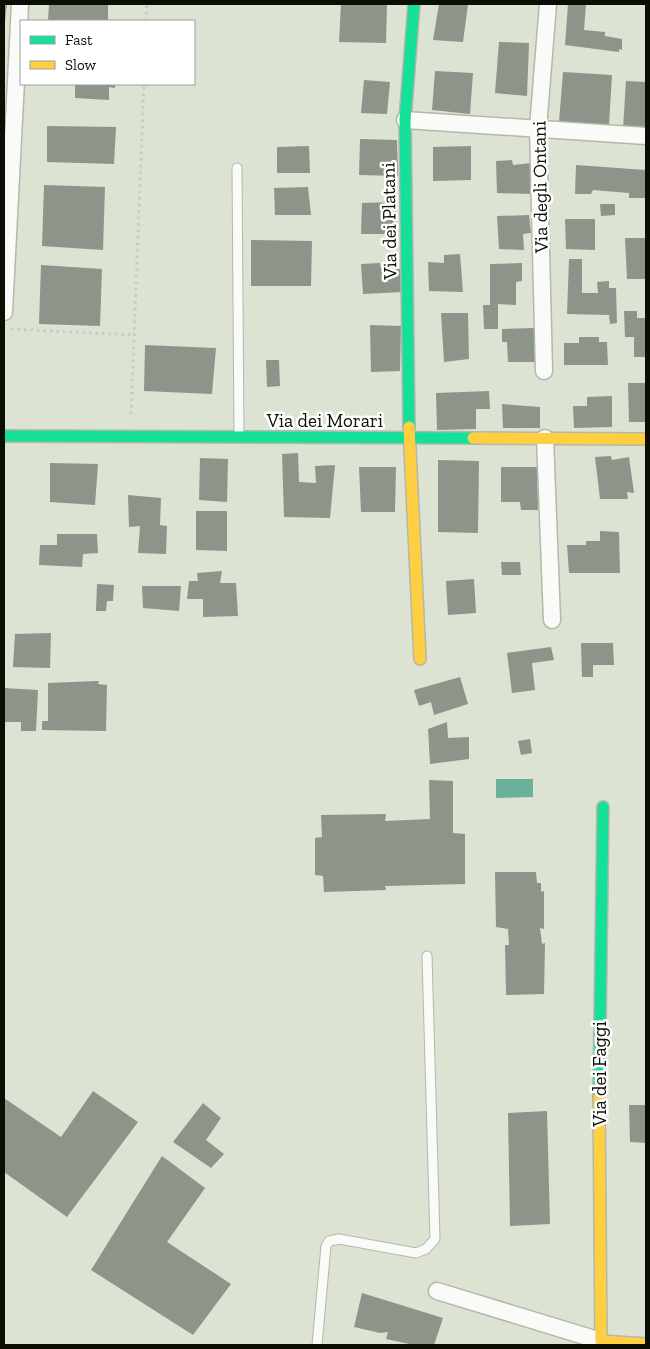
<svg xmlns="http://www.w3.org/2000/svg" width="650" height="1349" font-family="'Zilla Slab',serif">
<rect width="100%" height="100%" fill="#dde3d2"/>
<!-- water -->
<path fill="#6bb099" d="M496,779H533V797L496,798Z"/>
<!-- building -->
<path fill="#8d9489" d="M4,4H7L5,22H4Z
M49,4H108V21L48,20Z
M341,4H387L386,43L339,42Z
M439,4H468L463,42L433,40Z
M568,4H586L584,30L605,32V36L622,39V50L619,49V52L565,45Z
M499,42L529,43L527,96L495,93Z
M435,71L473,73L470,114L432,110Z
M563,72L612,75L609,125L559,122Z
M364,80L390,82L387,114L361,113Z
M626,81L646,82V131L623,129Z
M75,84H115V88L109,87V100L75,98Z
M47,126L116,127L114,164L47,162Z
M360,139L397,140L398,176L359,175Z
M309,146L310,173H277V147Z
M471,146V180L433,181V147Z
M512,160L513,165L531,163V194L497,193L496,161Z
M576,165L646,170V198H629V193L593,190L591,194H575Z
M44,185L105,187L103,250L42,246Z
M308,187L311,215H275L274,188Z
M396,202L398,234H361L362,203Z
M600,204H615V215L601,216Z
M529,215L531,233L523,234L524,250L499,249L497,216Z
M565,219H595V250L566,249Z
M625,238H646V279H627Z
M251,240L312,241L311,286H251Z
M460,254L463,292L429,291L428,262L444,263V255Z
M569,259H582V293H598L597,282L609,281V288H616L617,323L610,324L609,315L567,314Z
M380,263L381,268L401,269L403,292L363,294L361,264Z
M522,263V281L516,282V305L498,304V329H484L483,305H490V264Z
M41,265L102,269L100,326L39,324Z
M624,311H637V318H646V357H634V337H625Z
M441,313H468L469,359L444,362Z
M370,325L401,326L400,371L371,372Z
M534,328V346L539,345V362H508L507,342H502V329Z
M579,337H599V342H607L608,365H564V343H579Z
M145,345L216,348L212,394L144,391Z
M266,360H279L280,386L267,387Z
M628,383H646V422H629Z
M489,391L490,409H476V429L437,430L436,393Z
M612,396V427L574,428L573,406H587V397Z
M502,404L540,407V428H503Z
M298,453L299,482L316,483L315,466L335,465L330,518L284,517L282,454Z
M611,456L612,460L629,457L634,493L627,492L628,499H600L595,457Z
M200,458L228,459L227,502L199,500Z
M438,460L479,461L478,533L438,532Z
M50,463L98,464L95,505L50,502Z
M359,467H396L395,512H361Z
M501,467H537L538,510H521L520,502H501Z
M128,495L161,498L160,525L167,526L166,554L138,553L140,526L129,527Z
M196,511H227V551L196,550Z
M600,531L619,532L620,573H569L567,545H586V541H600Z
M57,534H97L98,553L83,554L82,567L39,565L40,545H57Z
M501,562H520L521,575H502Z
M222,571L220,583H236L238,616L203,617V599H187L189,581H198L197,573Z
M474,579L476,613L448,615L446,581Z
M97,584L114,585L113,601H107L106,611H96Z
M142,586H181L179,611L143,608Z
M51,633L50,668L13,667L15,634Z
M581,643H613L614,665H593V677H582Z
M551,647L554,660L532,663L535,690L512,693L507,653Z
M460,677L468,704L434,715L431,702L419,706L414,690Z
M96,681H99L98,684L107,685L106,731L42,730V721H48V683Z
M4,688L38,690L36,731H21V722H4Z
M447,722L448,738L469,737V759L430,764L428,729Z
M530,739L532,753L521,755L518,741Z
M429,780L453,781V833L465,834V884L385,886L386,890L324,892L323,876L315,875V838L322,837L321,815L386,814L385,821L430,819Z
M495,872H536L537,883H541V892L544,891V929L540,928L542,944L545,943L544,994L506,995L505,945H509L508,929L496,927Z
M93,1091L138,1122L67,1217L4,1172V1098L61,1137Z
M203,1103L221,1118L206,1140L224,1154L211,1168L173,1142Z
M629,1105H646V1143L630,1142Z
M547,1111L550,1224L510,1226L508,1113Z
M162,1156L205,1188L167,1242L231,1284L193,1335L91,1270Z
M362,1293L443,1318L434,1345H414L386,1339L388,1332L380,1333L354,1327Z"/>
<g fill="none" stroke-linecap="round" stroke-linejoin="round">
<defs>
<path id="lane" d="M237,168L239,436
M317,1345L326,1246L329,1241L339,1239L416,1253L426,1249L435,1239L427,956"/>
<path id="street" d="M405,120L646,136
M4,312L20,4
M544,371L538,128L548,4
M545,438L552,620
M437,1291L601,1341"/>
<path id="fast" d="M409,427L405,120L414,4
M4,436L473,438
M599,1097L603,807"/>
<path id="slow" d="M409,427L420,659
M473,438L646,439
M599,1097L601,1341L646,1344"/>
</defs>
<!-- lane casing -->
<use href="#lane" stroke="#b3b8aa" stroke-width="11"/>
<!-- street casing -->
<use href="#street" stroke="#b3b8aa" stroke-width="19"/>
<!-- fast casing -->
<use href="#fast" stroke="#b3b8aa" stroke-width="14"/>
<!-- slow casing -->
<use href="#slow" stroke="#b3b8aa" stroke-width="14"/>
<!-- path -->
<path stroke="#c8cac5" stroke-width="3" stroke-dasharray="2.5 4" stroke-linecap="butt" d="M146,21L147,4
M11,329L133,335
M131,414L144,84"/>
<!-- lane -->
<use href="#lane" stroke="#fafbf8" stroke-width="9"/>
<!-- street -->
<use href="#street" stroke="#fafbf8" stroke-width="16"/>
<!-- fast -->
<use href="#fast" stroke="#16e098" stroke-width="11"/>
<!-- slow -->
<use href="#slow" stroke="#ffcf43" stroke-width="11"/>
</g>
<g text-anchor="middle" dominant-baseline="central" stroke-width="5" stroke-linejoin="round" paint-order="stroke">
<!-- street labels -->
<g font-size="19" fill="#0b0e05" stroke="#fff">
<text transform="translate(540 187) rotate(-91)">Via degli Ontani</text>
<text transform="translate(389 221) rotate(-91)">Via dei Platani</text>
<text x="325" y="420">Via dei Morari</text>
<text transform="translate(599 1074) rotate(-90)">Via dei Faggi</text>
</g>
</g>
<!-- border -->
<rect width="650" height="1349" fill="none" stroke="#0b0e05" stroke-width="10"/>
<!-- legend -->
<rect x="20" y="20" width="175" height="65" fill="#ffffff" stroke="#9d9f9b"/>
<rect x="30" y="36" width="25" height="8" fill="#16e098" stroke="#9d9f9b"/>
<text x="65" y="45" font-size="15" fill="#0b0e05">Fast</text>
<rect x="30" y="61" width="25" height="8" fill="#ffcf43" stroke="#9d9f9b"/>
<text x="65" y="70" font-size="15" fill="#0b0e05">Slow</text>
</svg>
